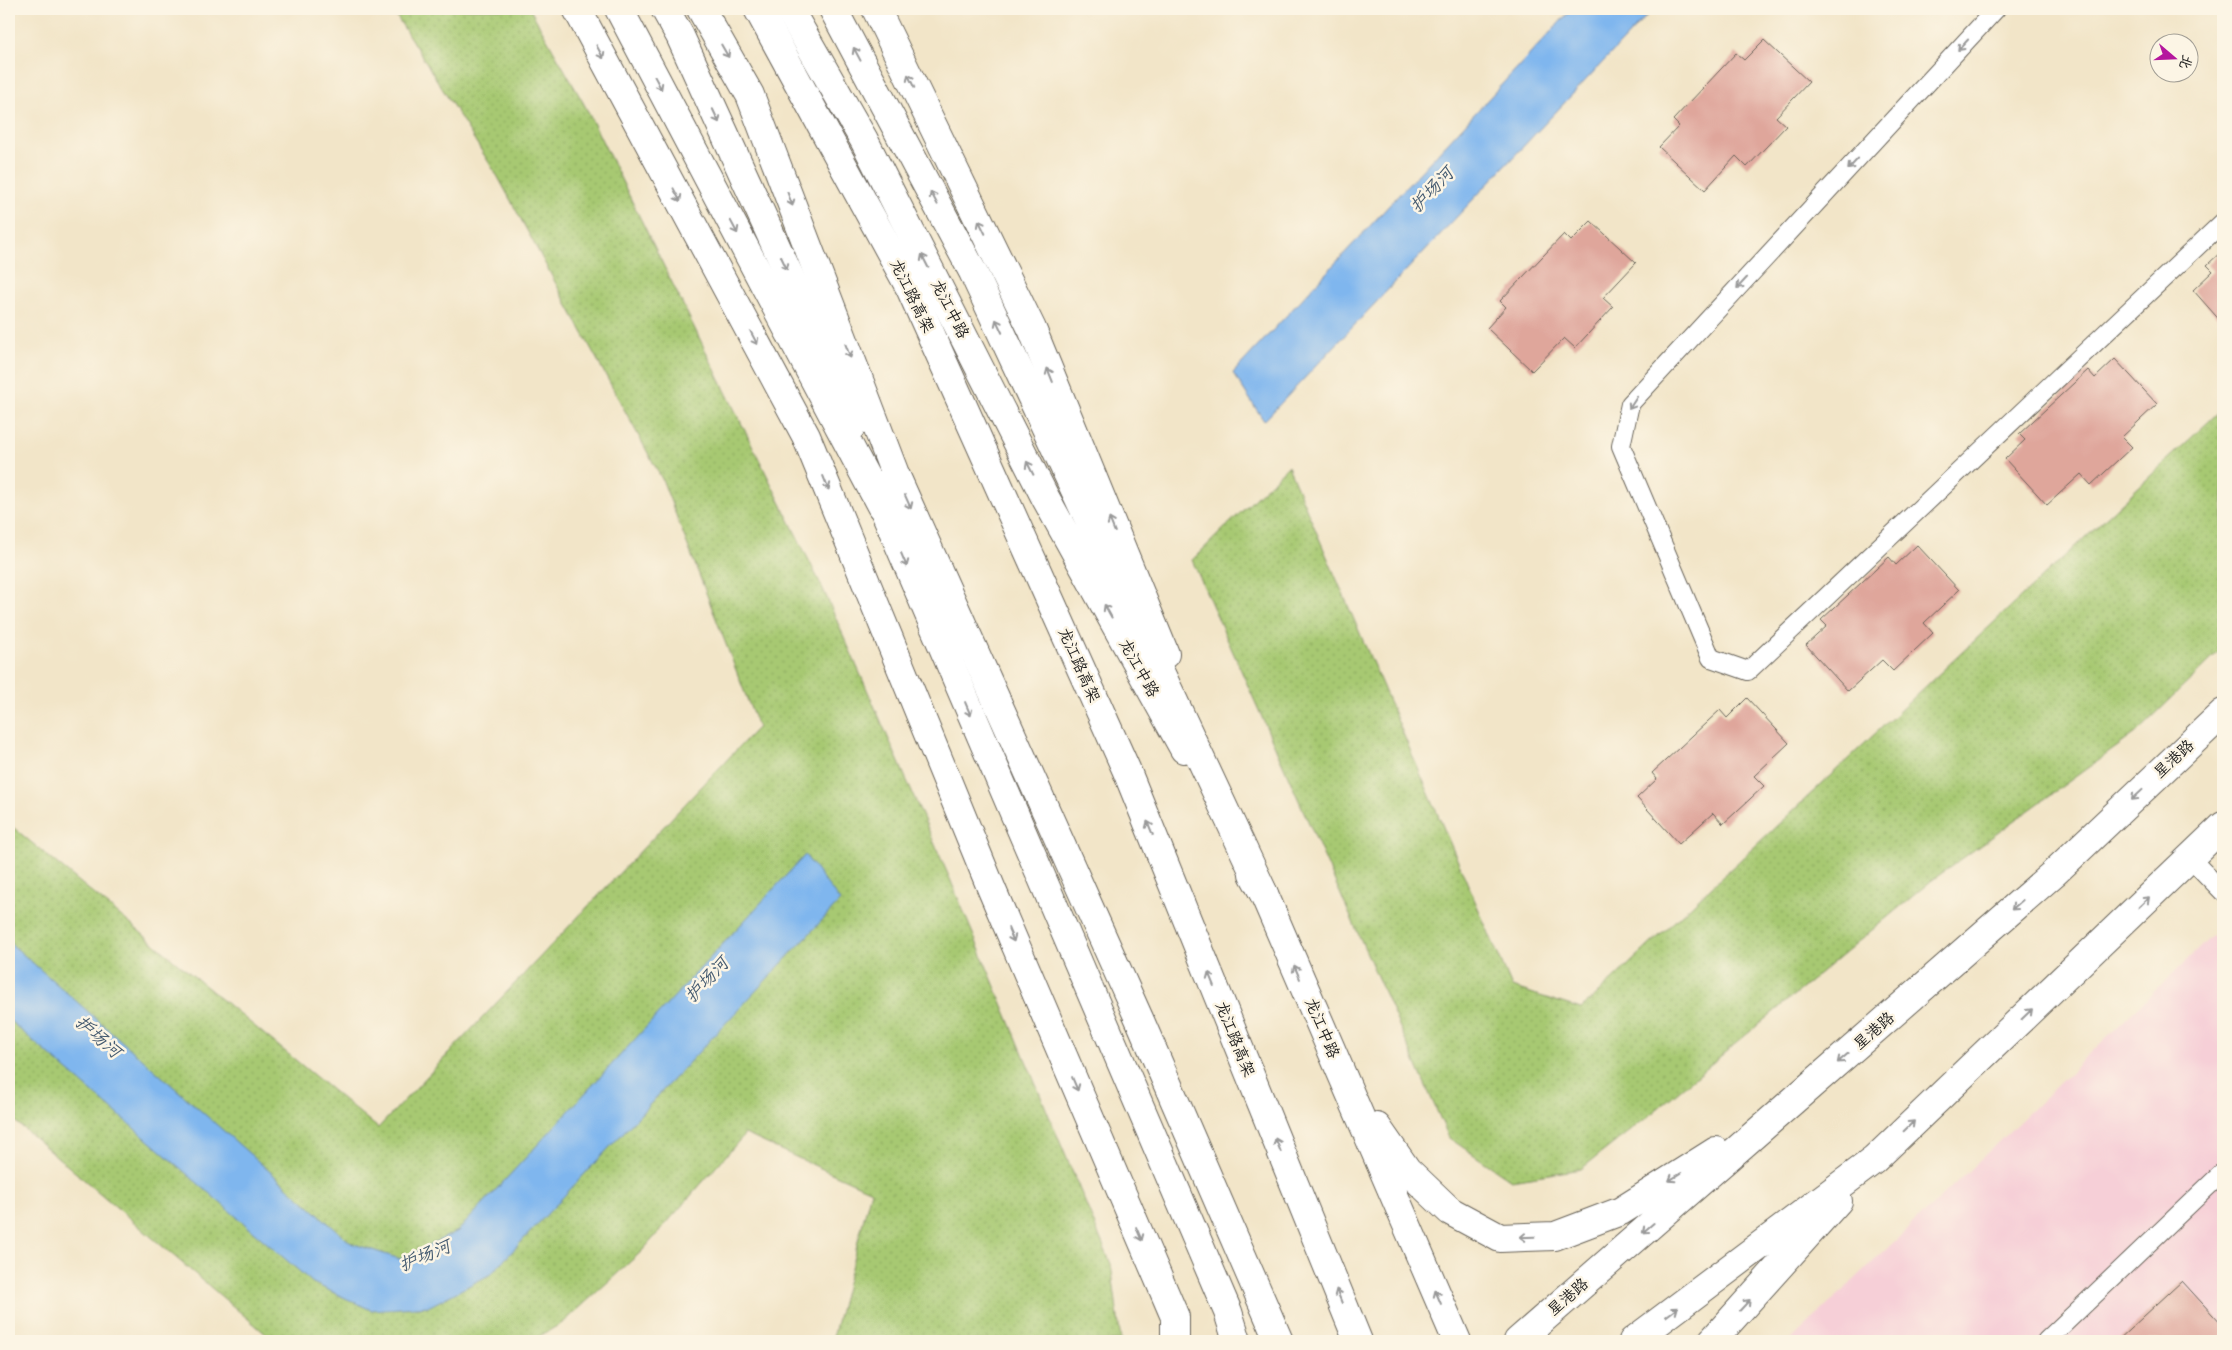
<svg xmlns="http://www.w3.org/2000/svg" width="2232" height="1350" font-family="'Comic Neue','LXGW WenKai TC',sans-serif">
<defs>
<pattern id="grass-dots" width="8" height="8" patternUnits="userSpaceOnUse" patternTransform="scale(1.25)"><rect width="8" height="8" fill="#a7c972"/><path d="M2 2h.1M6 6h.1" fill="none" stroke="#8fac62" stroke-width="1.8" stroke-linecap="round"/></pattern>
</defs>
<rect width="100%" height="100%" fill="#fcf5e5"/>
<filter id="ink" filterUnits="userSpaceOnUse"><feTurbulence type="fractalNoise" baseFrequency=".02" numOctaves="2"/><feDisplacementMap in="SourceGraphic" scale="10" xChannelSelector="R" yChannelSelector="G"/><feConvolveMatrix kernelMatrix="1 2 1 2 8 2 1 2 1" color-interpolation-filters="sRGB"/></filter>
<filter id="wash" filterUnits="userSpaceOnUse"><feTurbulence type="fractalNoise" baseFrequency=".0096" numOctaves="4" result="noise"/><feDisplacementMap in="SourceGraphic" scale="20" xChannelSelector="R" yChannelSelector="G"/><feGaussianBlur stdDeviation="1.12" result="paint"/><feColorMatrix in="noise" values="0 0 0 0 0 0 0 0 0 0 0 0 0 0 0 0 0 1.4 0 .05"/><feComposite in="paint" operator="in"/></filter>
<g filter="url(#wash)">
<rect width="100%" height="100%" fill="#f2e5c8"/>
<!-- built -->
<path fill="#f6cfd7" d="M2223,925V1341H1790L1959,1180Z"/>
<!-- grass -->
<path fill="url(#grass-dots)" stroke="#627247" d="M392,9H530L584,104L823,589L950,879L1111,1264L1121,1341H832L871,1191L745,1134L642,1251L564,1322L531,1341H274L9,1116V824L378,1128L758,727L662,479L498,177Z
M2223,408V648L2136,733L1931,881L1645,1119L1581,1169L1511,1180L1449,1138L1192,560L1288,466L1512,987L1581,1009Z"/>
<!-- water -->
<path fill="#7fb6ee" stroke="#4e6985" d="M1572,9H1653L1264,421L1233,373Z
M805,855L840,901L491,1274L430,1306L371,1310L313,1283L9,1020V942L351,1243L400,1259L458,1231Z"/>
<g id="blocks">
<!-- building -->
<path fill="#dfa69b" d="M1764,40L1809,82L1776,117L1786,126L1747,167L1736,156L1705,190L1659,147L1679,126L1673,120L1736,53L1744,60Z
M1591,221L1636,263L1603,298L1613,307L1575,348L1564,338L1532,371L1487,328L1506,307L1500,301L1564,234L1571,241Z
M2223,250V324L2193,290L2213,271L2207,265Z
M2115,359L2157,404L2122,437L2132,447L2091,485L2081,474L2047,505L2005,459L2025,440L2019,434L2088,370L2095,378Z
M1917,545L1959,590L1924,623L1933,633L1893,671L1882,660L1848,691L1806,645L1827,626L1821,620L1889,557L1896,565Z
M1747,698L1789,743L1754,776L1764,786L1723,824L1713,813L1679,844L1637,798L1657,779L1652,773L1720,710L1727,718Z
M2182,1281L2223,1326V1341H2117Z"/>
</g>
</g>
<g filter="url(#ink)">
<use href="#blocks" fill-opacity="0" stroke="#676258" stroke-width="1"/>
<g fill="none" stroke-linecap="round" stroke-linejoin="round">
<defs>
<path id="service" d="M1996,9L1630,404L1621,446L1711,658L1748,671L2223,222
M2190,858L2223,892
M2046,1341L2223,1172"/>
<path id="primary" d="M577,9L806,436L992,890L1175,1317V1341
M665,9L680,36L802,303L851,427
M789,9L864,140L1045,497L1184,749
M876,9L1032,329L1165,654
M873,484L1228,1312L1237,1341
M1253,874L1264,894L1457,1341
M1377,1127L1407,1170L1450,1211L1500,1238L1555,1236L1621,1211L1716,1151
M1518,1341L2054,873L2223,713
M1633,1341L1874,1160L2223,826
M1712,1341L1838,1201"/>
<path id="trunk" d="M619,9L881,506
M701,9L750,95L895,474L1141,1023L1279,1341
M758,9L910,288L1126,769L1358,1341
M833,9L973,272L1264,894"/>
</defs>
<!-- service casing -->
<use href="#service" stroke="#676258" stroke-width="20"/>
<!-- primary casing -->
<use href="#primary" stroke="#676258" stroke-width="30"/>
<!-- trunk casing -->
<use href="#trunk" stroke="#676258" stroke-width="30"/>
<!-- service -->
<use href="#service" stroke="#fff" stroke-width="18"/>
<!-- primary -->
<use href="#primary" stroke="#fff" stroke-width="28"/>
<!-- trunk -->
<use href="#trunk" stroke="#fff" stroke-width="28"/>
</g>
<!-- one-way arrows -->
<defs><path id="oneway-shaft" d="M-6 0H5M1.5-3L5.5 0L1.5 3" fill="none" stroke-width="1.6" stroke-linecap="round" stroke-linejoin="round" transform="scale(1.25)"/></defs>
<g stroke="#999">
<use href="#oneway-shaft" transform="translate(1963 45) rotate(133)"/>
<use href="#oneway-shaft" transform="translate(725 51) rotate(60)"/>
<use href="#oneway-shaft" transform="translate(600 52) rotate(62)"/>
<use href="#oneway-shaft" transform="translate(857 54) rotate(-118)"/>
<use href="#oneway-shaft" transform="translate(911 81) rotate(-116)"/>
<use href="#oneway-shaft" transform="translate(658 83) rotate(62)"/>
<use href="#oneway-shaft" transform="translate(716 116) rotate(65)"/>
<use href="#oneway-shaft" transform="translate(1853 164) rotate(133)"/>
<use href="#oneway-shaft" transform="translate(677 195) rotate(62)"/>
<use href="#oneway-shaft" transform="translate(934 198) rotate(-118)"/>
<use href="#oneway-shaft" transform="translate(790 199) rotate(69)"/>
<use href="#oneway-shaft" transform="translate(734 227) rotate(62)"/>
<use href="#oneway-shaft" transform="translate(982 227) rotate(-116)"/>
<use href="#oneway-shaft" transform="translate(925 261) rotate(-117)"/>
<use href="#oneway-shaft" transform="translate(784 263) rotate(65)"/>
<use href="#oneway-shaft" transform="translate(1742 283) rotate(133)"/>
<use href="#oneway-shaft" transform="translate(999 326) rotate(-115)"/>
<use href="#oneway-shaft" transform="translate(754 338) rotate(62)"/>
<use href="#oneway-shaft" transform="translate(848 351) rotate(69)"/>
<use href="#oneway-shaft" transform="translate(1050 375) rotate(-112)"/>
<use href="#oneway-shaft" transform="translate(1633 403) rotate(123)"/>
<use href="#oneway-shaft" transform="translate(1030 468) rotate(-117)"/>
<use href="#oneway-shaft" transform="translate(826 483) rotate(68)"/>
<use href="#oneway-shaft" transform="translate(908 502) rotate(66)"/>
<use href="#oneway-shaft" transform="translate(1112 525) rotate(-112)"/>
<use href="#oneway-shaft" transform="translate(904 560) rotate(67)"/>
<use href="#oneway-shaft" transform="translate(1108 611) rotate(-119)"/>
<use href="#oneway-shaft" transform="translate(968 709) rotate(67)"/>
<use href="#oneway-shaft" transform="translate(2137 795) rotate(137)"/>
<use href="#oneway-shaft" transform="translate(1150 828) rotate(-112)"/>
<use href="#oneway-shaft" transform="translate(2144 902) rotate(-44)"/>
<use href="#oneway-shaft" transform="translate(2017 905) rotate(139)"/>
<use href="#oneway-shaft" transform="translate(1011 935) rotate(67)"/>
<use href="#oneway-shaft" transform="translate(1297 972) rotate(-113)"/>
<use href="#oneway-shaft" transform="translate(1211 979) rotate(-112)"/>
<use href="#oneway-shaft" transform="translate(2027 1014) rotate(-44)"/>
<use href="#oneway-shaft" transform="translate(1843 1058) rotate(139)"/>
<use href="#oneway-shaft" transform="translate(1075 1084) rotate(67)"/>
<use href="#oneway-shaft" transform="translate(1909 1126) rotate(-44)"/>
<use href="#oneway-shaft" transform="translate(1278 1145) rotate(-112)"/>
<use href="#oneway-shaft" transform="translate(1675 1177) rotate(148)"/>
<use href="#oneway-shaft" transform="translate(1648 1228) rotate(139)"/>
<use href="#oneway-shaft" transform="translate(1139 1234) rotate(67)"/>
<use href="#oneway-shaft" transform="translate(1527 1237) rotate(178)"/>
<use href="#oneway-shaft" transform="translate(1339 1296) rotate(-112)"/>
<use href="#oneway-shaft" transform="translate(1438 1297) rotate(-113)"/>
<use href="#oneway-shaft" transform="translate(1745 1305) rotate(-47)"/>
<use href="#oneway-shaft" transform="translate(1672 1312) rotate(-37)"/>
</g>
</g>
<g text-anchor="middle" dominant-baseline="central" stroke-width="5" stroke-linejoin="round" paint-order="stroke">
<!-- street labels -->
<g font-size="16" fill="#1c1c1c" stroke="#fcf5e5">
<text transform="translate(912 296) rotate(64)">龙江路高架</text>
<text transform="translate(950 309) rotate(63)">龙江中路</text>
<text transform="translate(1079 665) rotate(66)">龙江路高架</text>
<text transform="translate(1139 668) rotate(61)">龙江中路</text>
<text transform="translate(2174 759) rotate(-43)">星港路</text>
<text transform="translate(1322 1028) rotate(67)">龙江中路</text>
<text transform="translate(1874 1031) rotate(-41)">星港路</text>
<text transform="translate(1235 1039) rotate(68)">龙江路高架</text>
<text transform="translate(1568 1297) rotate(-41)">星港路</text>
</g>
<!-- water labels -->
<g font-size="18" font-style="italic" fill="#445a70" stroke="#fcf5e5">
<text transform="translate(1432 190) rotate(-47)">护场河</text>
<text transform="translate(707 980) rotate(-47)">护场河</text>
<text transform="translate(98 1037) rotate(41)">护场河</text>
<text transform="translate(425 1256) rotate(-23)">护场河</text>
</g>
</g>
<!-- margin -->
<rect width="2232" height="1350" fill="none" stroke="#fcf5e5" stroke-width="30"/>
<!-- north arrow -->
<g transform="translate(2174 58) rotate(109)"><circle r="24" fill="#fcf5e5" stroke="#a29e95"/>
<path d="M0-4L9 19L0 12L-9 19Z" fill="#b5179e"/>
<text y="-8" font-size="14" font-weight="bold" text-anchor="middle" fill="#1c1c1c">北</text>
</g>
</svg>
